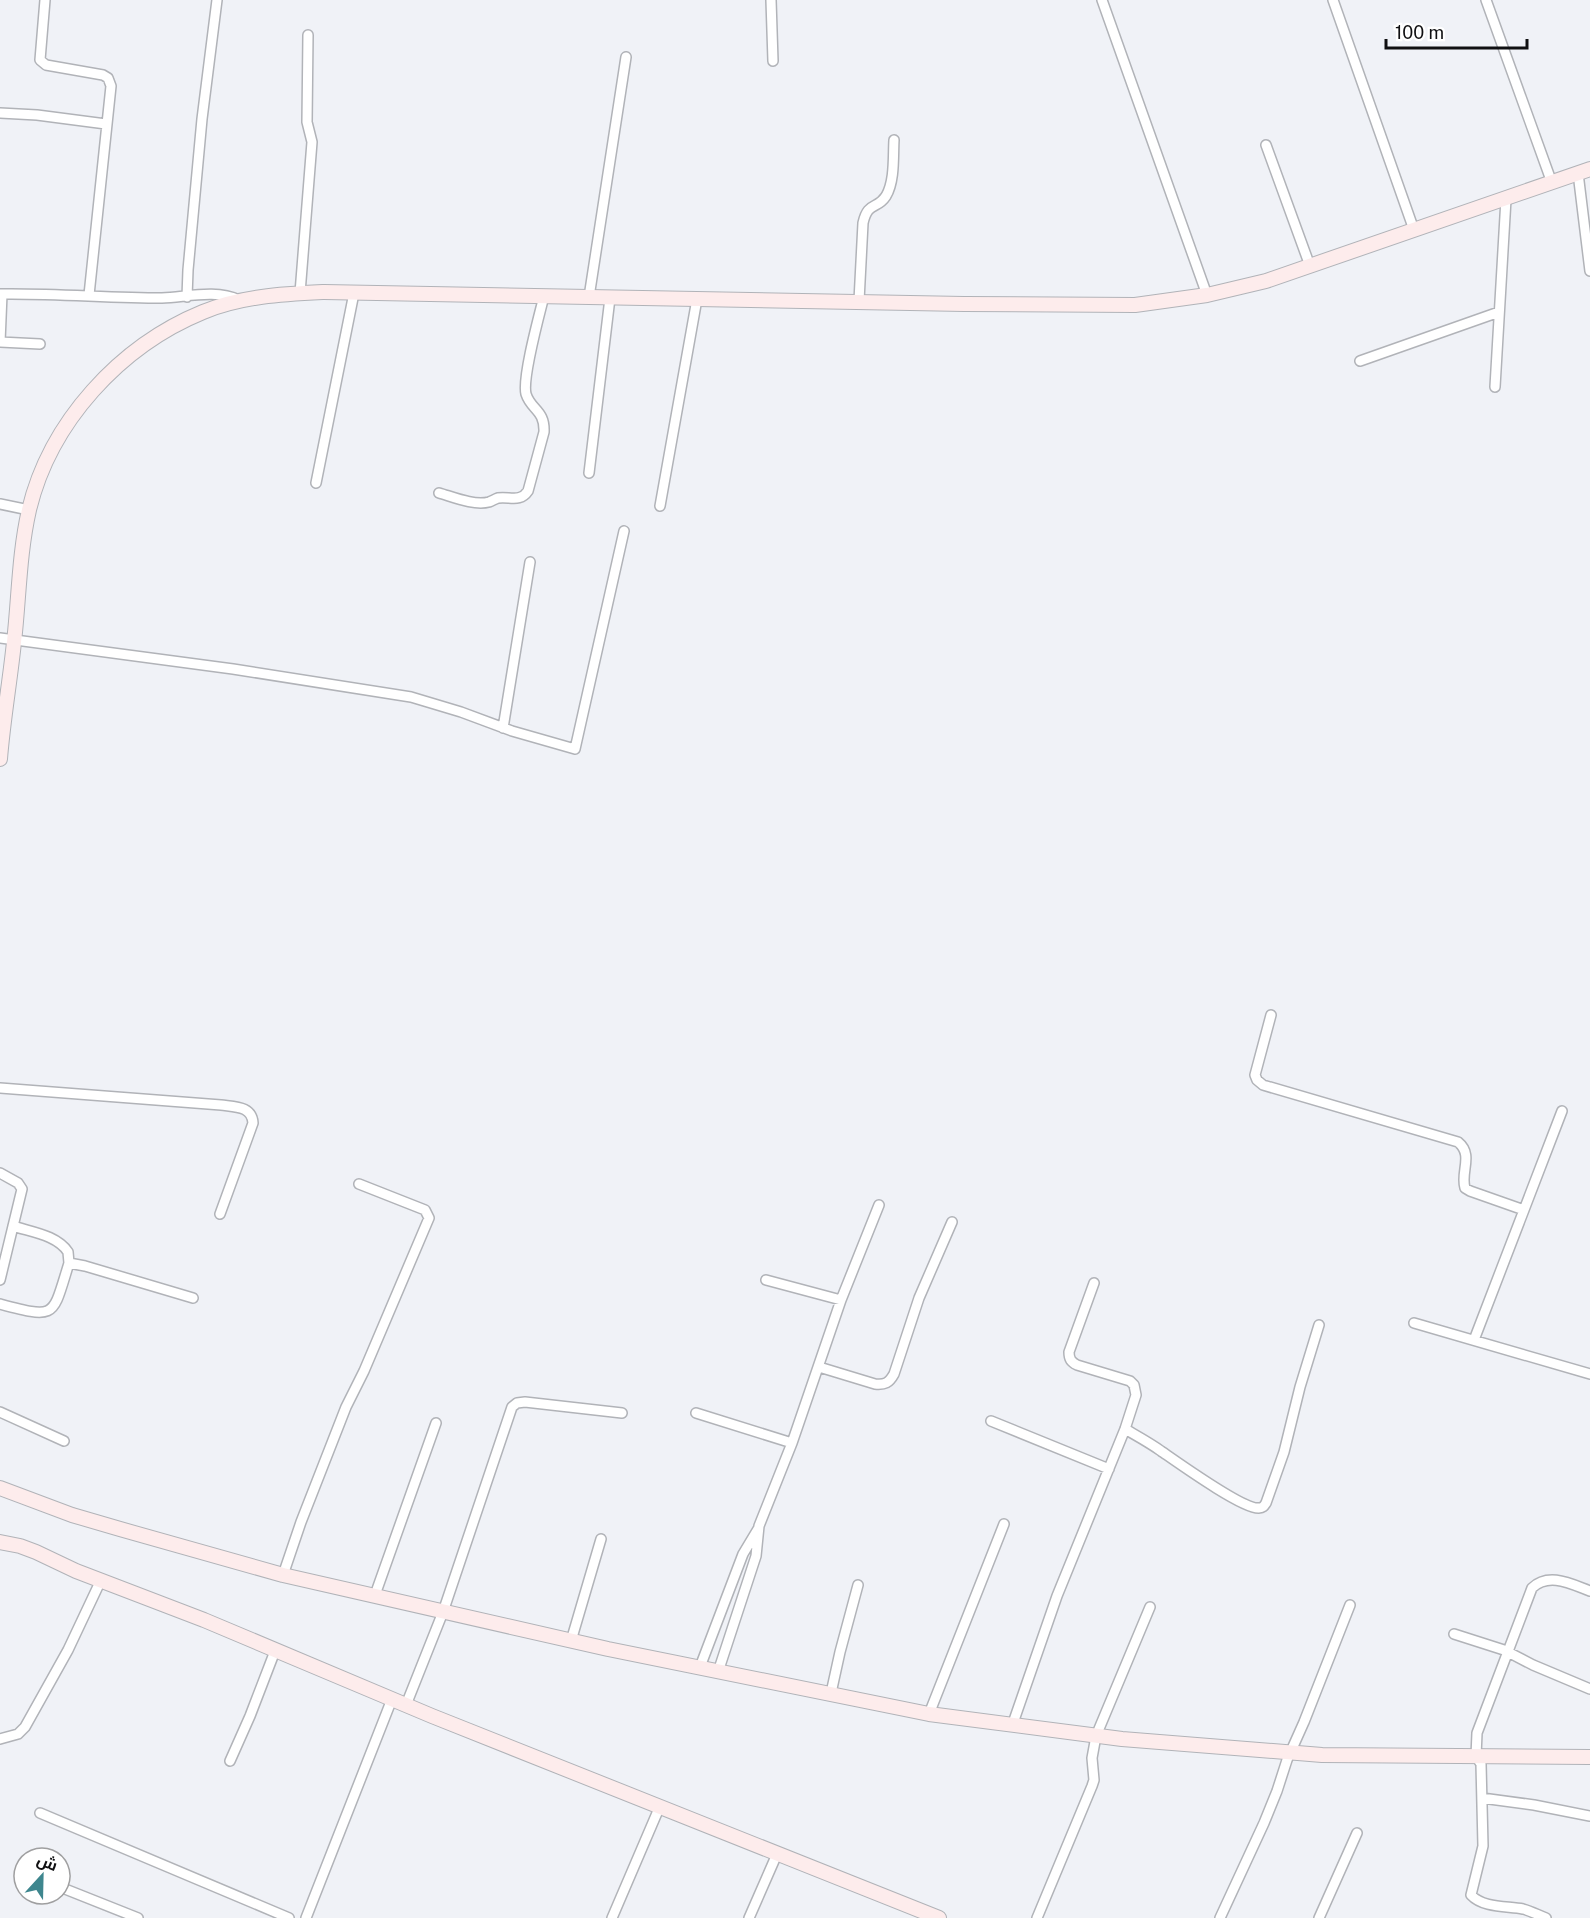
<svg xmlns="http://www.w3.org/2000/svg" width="1590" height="1918" font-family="'Public Sans',Cairo,sans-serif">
<rect width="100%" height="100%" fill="#f0f2f7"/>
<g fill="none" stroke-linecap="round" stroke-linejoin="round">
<defs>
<path id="street" d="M45,0L40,60L46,65L103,75L108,78L111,86L89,295
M771,0L773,61
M1102,0L1207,295
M1333,0L1414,230
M1486,0L1552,183
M0,113L37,115L106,124
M1266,145L1310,266
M1578,173L1590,271
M300,293L312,142L307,122L308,35
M0,294C54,293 108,298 162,298C187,297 216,289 239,300
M187,297L188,270L202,119L217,0
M589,297L626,57
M859,301L863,223C868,201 877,210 886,196C895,181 893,156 894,140
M0,342L2,294
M0,342L40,344
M1360,361L1499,312
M1495,387L1506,199
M589,473L610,298
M316,483L354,293
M439,493C453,497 474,506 489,502C492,501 495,499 498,498C509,496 520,503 528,491L544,432C545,410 531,410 526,394C522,378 539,316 544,296
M0,504L29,510
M660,506L697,299
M0,638L233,669L411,697L461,712L512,731L575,749L624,531
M503,728L530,562
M1271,1015L1255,1075L1257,1080L1263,1085L1458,1142C1474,1155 1460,1172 1465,1188L1470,1191L1524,1210
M0,1088L221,1105C235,1107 252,1106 253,1123L220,1214
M0,1173L18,1183L22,1189L0,1280
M13,1226C31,1232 57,1235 68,1252L69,1263
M766,1280L841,1300
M0,1304C57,1319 52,1318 69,1263L85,1266L193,1298
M1414,1323L1590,1374
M1474,1340L1562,1111
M819,1367L875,1384C885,1385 889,1383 894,1374L919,1298L952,1222
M0,1412L64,1441
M696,1413L792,1443
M991,1421L1109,1469
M1125,1429C1137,1436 1150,1443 1161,1451C1177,1462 1244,1510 1259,1508C1263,1508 1264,1506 1266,1503L1284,1452L1300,1387L1319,1325
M283,1575L301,1522L346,1407L364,1371L429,1218L425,1210L359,1184
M375,1595L436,1423
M1454,1634L1504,1650L1533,1665L1590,1689
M571,1641L601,1539
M700,1667L743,1554L758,1529
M718,1672L756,1556L759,1526L792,1443L841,1300L879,1205
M831,1693L840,1652L858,1585
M406,1705L443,1612L512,1407L517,1403L525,1402L622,1413
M929,1714L1004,1524
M1012,1726L1057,1596L1125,1429L1136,1395L1134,1385L1130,1381L1077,1365C1071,1362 1069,1359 1069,1352L1094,1283
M0,1739L18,1734L25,1727L68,1650L101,1580
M230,1761L250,1716L275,1651
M1482,1798L1534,1805L1590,1816
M40,1813L289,1918
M60,1887L138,1918
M306,1918L392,1699
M612,1918L660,1806
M749,1918L777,1854
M1037,1918L1092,1786L1094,1780L1092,1758L1096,1736L1150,1607
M1220,1918L1264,1823L1277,1791L1287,1760L1304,1722L1350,1605
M1319,1918L1357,1833
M1546,1918C1538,1915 1531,1911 1523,1909C1507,1906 1483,1908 1471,1895L1483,1846L1481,1764L1476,1756L1477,1733L1532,1588C1549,1572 1571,1584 1590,1591"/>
<path id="secondary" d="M0,759C3,720 10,681 14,642C19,598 19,554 29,510C50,422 120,346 203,312C241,296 284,294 324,292L964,304L1135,305L1207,295L1266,281L1590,169
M0,1488L72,1515L120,1529L283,1575L608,1649L929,1714L1122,1739L1322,1755L1590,1757
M0,1542L20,1546L36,1552L76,1571L204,1620L432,1716L939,1918"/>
</defs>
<!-- street casing -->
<use href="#street" stroke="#b1b3b8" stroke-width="12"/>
<!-- secondary casing -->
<use href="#secondary" stroke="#b1b3b8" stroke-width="16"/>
<!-- street -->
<use href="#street" stroke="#fff" stroke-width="9"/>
<!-- secondary -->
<use href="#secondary" stroke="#fdecec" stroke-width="14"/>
</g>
<!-- north arrow -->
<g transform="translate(42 1876) rotate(22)"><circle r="28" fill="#ffffff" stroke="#9f9fa0" stroke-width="1.5"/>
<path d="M0-4.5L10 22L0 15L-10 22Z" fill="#3e868e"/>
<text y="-9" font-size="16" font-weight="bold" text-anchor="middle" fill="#101012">ش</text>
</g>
<!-- scale -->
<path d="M1386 39v9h141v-9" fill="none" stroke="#101012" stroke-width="3"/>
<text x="1395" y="39" font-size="18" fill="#101012" stroke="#ffffff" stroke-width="4.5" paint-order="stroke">100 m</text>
</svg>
